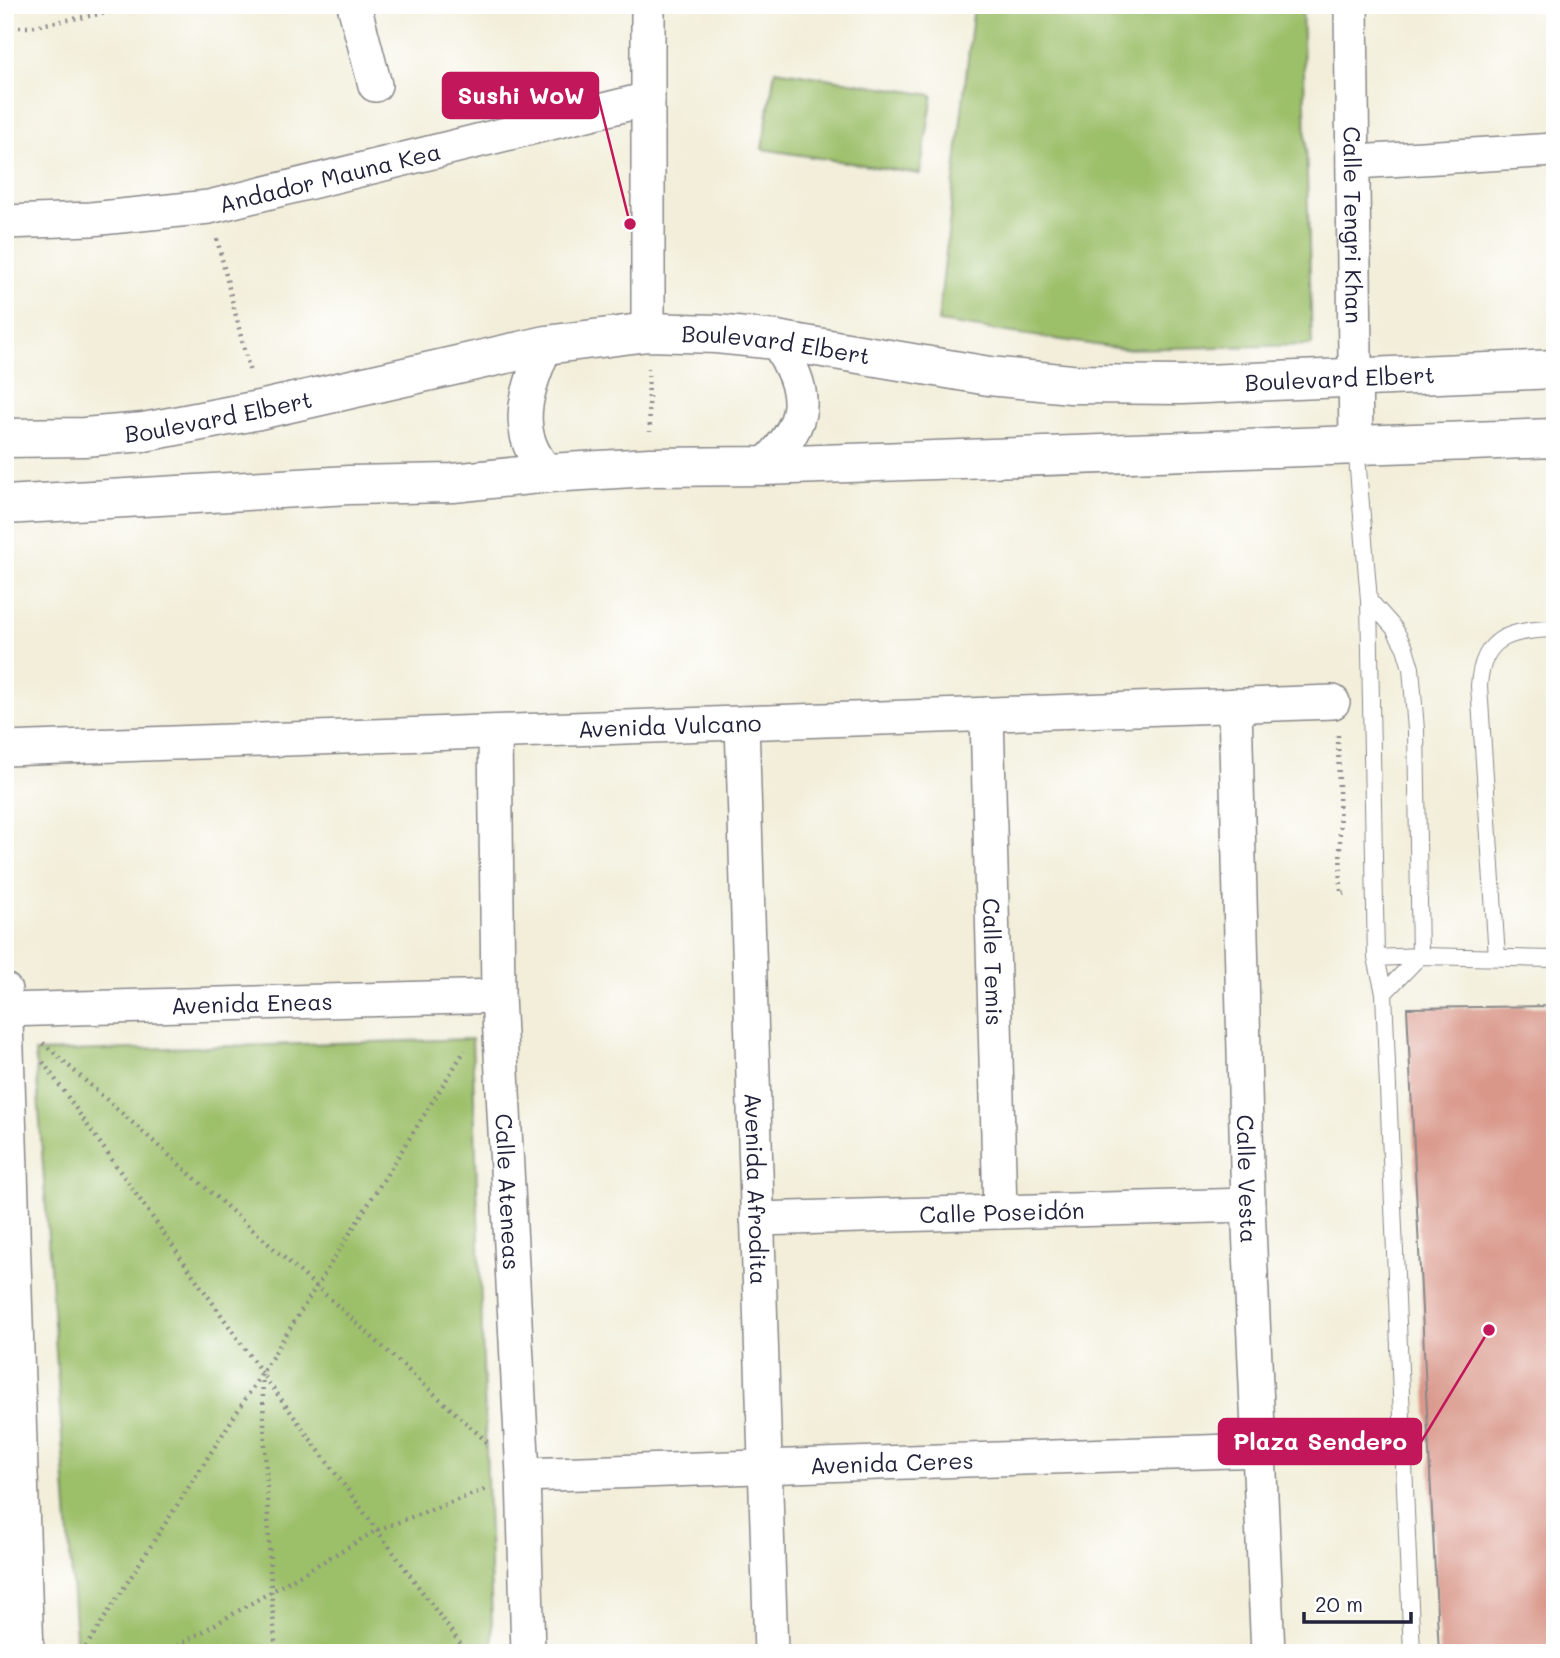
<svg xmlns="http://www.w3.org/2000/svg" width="1560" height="1658" font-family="Mali,sans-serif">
<rect width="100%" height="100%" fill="#fff"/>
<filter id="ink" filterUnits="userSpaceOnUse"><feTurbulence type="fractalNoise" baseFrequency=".0143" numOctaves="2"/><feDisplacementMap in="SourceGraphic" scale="14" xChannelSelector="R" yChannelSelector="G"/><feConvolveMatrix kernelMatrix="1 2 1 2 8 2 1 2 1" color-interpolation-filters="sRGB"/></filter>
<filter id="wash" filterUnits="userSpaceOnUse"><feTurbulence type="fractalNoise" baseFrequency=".00686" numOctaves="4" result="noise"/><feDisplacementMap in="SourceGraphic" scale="28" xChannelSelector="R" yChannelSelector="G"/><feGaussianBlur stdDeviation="1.57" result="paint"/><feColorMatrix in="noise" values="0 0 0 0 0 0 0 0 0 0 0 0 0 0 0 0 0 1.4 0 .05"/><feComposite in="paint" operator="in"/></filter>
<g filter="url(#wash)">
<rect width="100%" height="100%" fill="#f2eed9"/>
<!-- green -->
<path fill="#9cbf69" stroke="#5f7052" stroke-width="2" d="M974,5H1302L1312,345L1123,349L938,322Z
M775,70L933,95L920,174L762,149Z
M472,1039L493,1653H77L35,1052Z"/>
<g id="blocks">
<!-- building -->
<path fill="#d99789" d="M1555,1006V1653H1439L1407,1008Z"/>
</g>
</g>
<g filter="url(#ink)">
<use href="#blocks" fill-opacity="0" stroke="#8a888a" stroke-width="2"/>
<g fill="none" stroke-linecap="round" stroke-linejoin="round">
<defs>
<path id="lane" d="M1356,445L1369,600L1376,958L1384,993L1412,1653
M1369,600L1394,628L1405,648L1411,668L1416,730L1420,956L1384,993
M1497,957L1479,686C1482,636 1511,630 1555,629
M1376,958L1420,956L1555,959"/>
<g id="street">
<path d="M354,5L375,85"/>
<path id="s1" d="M1351,5L1356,445"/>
<path d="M1355,162L1555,150"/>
<path id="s2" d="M5,222L91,219L209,207L648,99"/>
<path d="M648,332V5"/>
<path d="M546,345C526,389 510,435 549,473"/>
<path d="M764,466C811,420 809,394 776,340"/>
<path id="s3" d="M1235,705L1248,1205L1268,1653"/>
<path id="s4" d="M987,714L1000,1212"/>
<path id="s5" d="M742,723L771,1653"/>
<path id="s6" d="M495,732L498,996L523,1475L528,1653"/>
<path id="s7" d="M5,749L1333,702"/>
<path d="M5,990L27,1653"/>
<path id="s8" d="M5,1010L498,996"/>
<path id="s9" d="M757,1219L1248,1205"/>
<path id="s10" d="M523,1475L1261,1450"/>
</g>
<g id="secondary">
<path id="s11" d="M5,438L84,437L144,432L259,410L546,345L648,332L716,334L776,340L989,376L1071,384L1181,385L1555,369"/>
<path d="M5,505L349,485L453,483L549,473L650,467L764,466L1555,438"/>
</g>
</defs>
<!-- lane casing -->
<use href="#lane" stroke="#8a888a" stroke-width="18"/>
<!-- street casing -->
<use href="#street" stroke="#8a888a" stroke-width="36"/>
<!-- secondary casing -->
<use href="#secondary" stroke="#8a888a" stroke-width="41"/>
<!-- path -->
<path stroke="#8a888a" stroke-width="4.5" stroke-dasharray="2 5" stroke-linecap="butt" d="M5,27H29L149,5
M217,239L250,373
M648,368L650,432
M1338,735L1341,894L1346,893
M43,1043L317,1287L487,1442
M43,1062L262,1373L467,1653
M262,1374L271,1590L276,1653
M82,1653L262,1373L465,1050
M166,1653L377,1530L489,1488"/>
<!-- lane -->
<use href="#lane" stroke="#fff" stroke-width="16"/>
<!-- street -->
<use href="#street" stroke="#fff" stroke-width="33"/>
<!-- secondary -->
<use href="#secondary" stroke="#fff" stroke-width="38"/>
</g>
</g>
<g text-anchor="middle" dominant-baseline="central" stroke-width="7" stroke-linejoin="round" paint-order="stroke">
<!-- street labels -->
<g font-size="23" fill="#22223b" stroke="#fff">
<text stroke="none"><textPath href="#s2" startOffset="329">Andador Mauna Kea</textPath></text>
<text stroke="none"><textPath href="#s1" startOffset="220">Calle Tengri Khan</textPath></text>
<text stroke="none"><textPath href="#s11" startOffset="782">Boulevard Elbert</textPath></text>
<text stroke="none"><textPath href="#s11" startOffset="1349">Boulevard Elbert</textPath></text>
<text stroke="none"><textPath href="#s11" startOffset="215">Boulevard Elbert</textPath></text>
<text stroke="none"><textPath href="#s7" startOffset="665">Avenida Vulcano</textPath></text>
<text stroke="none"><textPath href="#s4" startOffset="248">Calle Temis</textPath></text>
<text stroke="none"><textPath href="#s8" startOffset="247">Avenida Eneas</textPath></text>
<text stroke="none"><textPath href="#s3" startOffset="474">Calle Vesta</textPath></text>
<text stroke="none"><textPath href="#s5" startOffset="466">Avenida Afrodita</textPath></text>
<text stroke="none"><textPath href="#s6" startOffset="460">Calle Ateneas</textPath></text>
<text stroke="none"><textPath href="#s9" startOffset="245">Calle Poseidón</textPath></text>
<text stroke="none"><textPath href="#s10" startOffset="369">Avenida Ceres</textPath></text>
</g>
</g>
<!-- callouts -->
<path fill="none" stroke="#c2185b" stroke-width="2.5" d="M630 224L598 96M1489 1330L1421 1442"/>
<g fill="#c2185b" stroke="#fff" stroke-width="2.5">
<circle cx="630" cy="224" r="7"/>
<circle cx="1489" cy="1330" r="7"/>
</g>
<g fill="#c2185b" stroke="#c2185b" stroke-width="2.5">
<rect x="443" y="73" width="155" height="45" rx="7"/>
<rect x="1219" y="1419" width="202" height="45" rx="7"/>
</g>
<g font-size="24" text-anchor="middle" font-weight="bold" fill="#fff">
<text x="521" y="104">Sushi WoW</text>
<text x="1320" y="1450">Plaza Sendero</text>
</g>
<!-- margin -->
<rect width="1560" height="1658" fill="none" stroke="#fff" stroke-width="28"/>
<!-- scale -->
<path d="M1304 1612v10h107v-10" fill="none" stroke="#22223b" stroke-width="3.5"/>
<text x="1315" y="1612" font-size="21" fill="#22223b" stroke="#ffffff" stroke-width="5" paint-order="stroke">20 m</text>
</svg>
